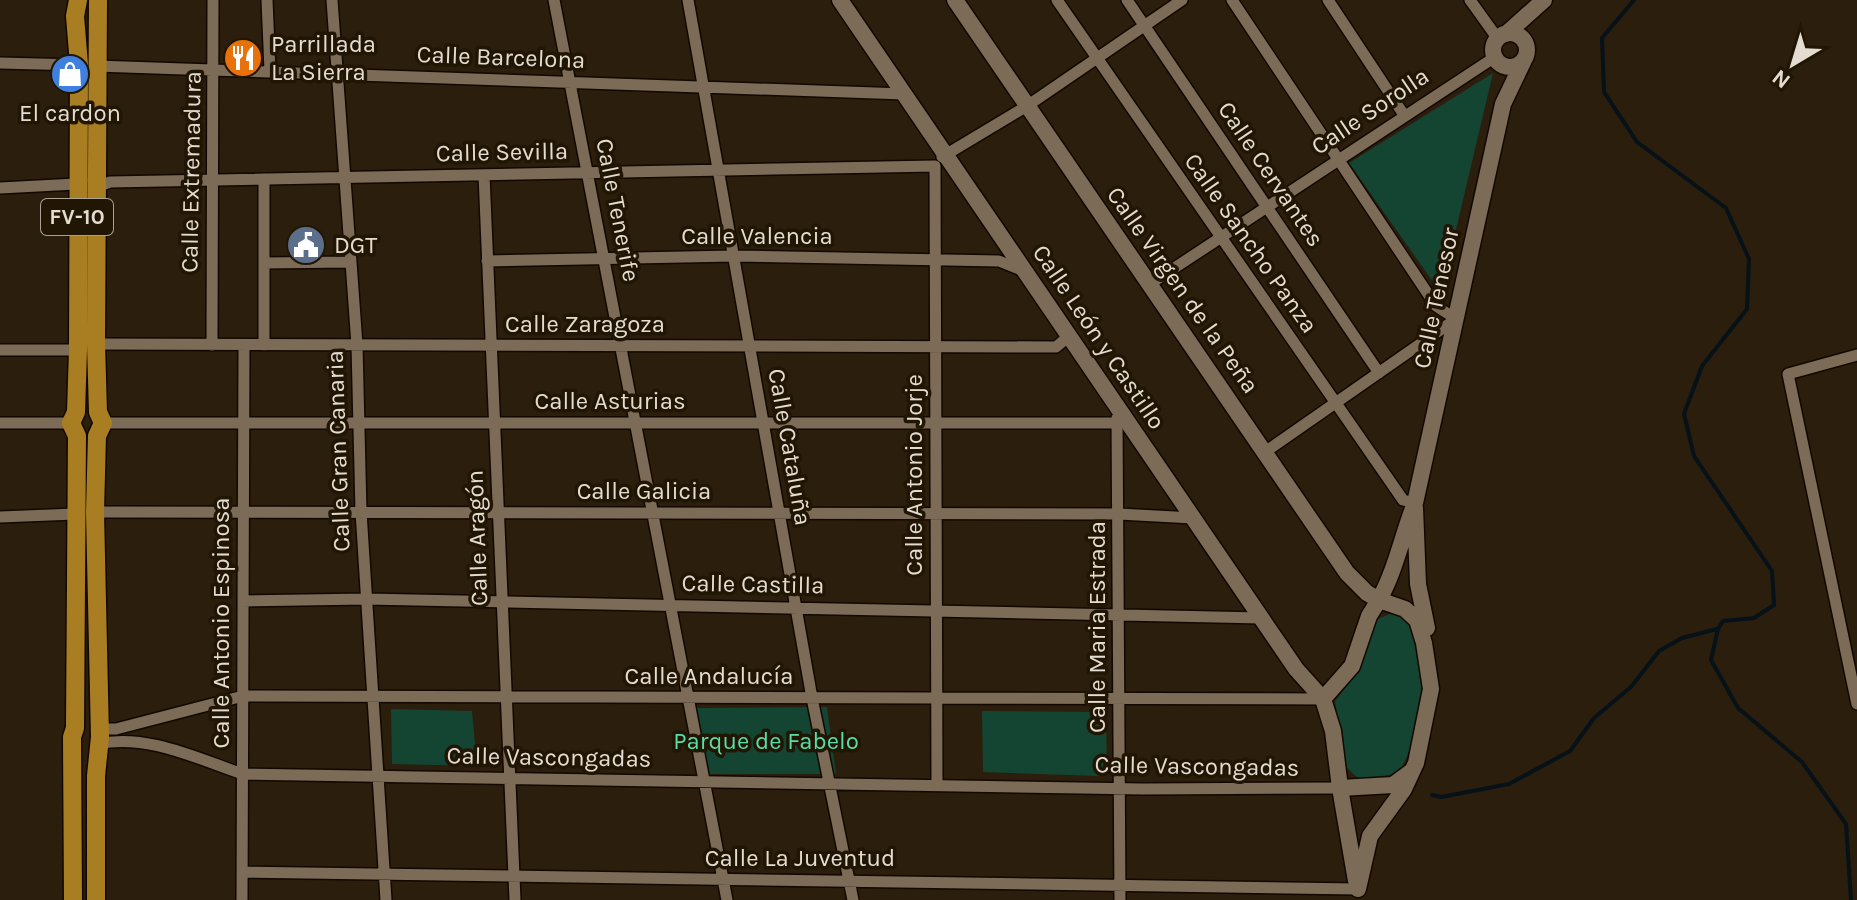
<svg xmlns="http://www.w3.org/2000/svg" width="1857" height="900" font-family="Karla,sans-serif">
<rect width="100%" height="100%" fill="#2b1e0c"/>
<!-- green -->
<path fill="#144533" d="M1493,73L1441,293L1349,163Z
M1395,612C1400,615 1408,618 1411,622C1431,653 1421,748 1396,774L1359,779L1346,767L1335,701L1357,673L1375,620Z
M827,707L836,774H708L696,708Z
M391,709L472,711L477,766L392,764Z
M982,711L1106,712L1107,772L1099,776L983,772Z"/>
<g fill="none" stroke-linecap="round" stroke-linejoin="round">
<!-- stream -->
<path stroke="#061218" stroke-width="4" d="M1634,0L1602,38L1604,92L1637,142L1726,208L1749,259L1747,309L1702,366L1684,414L1694,456L1772,571L1774,605L1754,618L1723,621L1718,629L1711,660L1738,708L1802,762L1846,824L1851,900
M1432,795L1441,797L1509,784L1570,751L1594,718L1631,687L1659,651L1682,638L1717,629"/>
<defs>
<path id="street" d="M267,0L270,71
M332,0L357,345L361,512L386,900
M554,0L727,900
M688,0L812,698L853,900
M1057,0L1403,500L1415,503
M1127,0L1379,373
M1232,0L1436,306L1456,319L1265,452
M1328,0L1404,115
M1470,0L1498,39
M0,63L79,65
M96,66L904,94
M942,157L1027,106L1182,0
M935,166L937,785
M484,175L515,900
M264,179V345
M0,188L76,184L82,180
M94,188L110,182L935,166
M487,261L734,256L999,261L1024,271
M264,263L350,262
M1150,284L1495,57
M96,344L1056,347L1069,336
M212,345L213,0
M0,350H78
M1857,355L1788,374L1857,704
M1117,418L1120,900
M0,423H71
M103,423H1119
M95,512L1119,514L1193,518
M0,517L75,514
M243,601L367,599L1262,618
M98,729H116L243,696L1323,699
M98,744C146,733 198,759 243,774L1143,789L1340,788
M242,872L1358,889
M242,900L244,345"/>
<path id="secondary" d="M840,0L1296,669L1323,699
M955,0L1347,573L1367,593L1379,600C1396,569 1402,536 1415,503L1503,104L1524,60
M1493 50a17 17 0 1 1 34 0a17 17 0 1 1-34 0Z
M1506,34L1544,0
M1415,508L1418,584L1427,628
M1340,788L1356,881
M1358,889L1370,836L1404,789L1416,763L1431,689L1424,643L1417,620L1405,609L1379,600L1369,616L1352,666L1323,699L1333,731L1340,788L1393,785L1412,771"/>
<path id="primary" d="M73,900L72,737L75,728L77,436L71,423L76,412L78,350L79,65L75,16L78,0
M96,900V776L100,737L95,512L97,436L103,423L98,412L96,344L98,0"/>
</defs>
<!-- street casing -->
<use href="#street" stroke="#130800" stroke-width="14"/>
<!-- secondary casing -->
<use href="#secondary" stroke="#130800" stroke-width="19"/>
<!-- primary casing -->
<use href="#primary" stroke="#130800" stroke-width="21"/>
<!-- street -->
<use href="#street" stroke="#7b6b57" stroke-width="11"/>
<!-- secondary -->
<use href="#secondary" stroke="#7b6b57" stroke-width="16"/>
<!-- primary -->
<use href="#primary" stroke="#a97e23" stroke-width="18"/>
</g>
<!-- icons -->
<defs>
<symbol id="restaurant-disc" viewBox="-11 -11 22 22"><circle r="9.5" fill="#e8710a" stroke="#211504"/><path d="M-5-6h1v4h1v-4h1v4h1v-4h1v5L-1.5 .5V6h-2V.5L-5-1ZM5-6V6H3V1.5H1.5Q1.5-4 5-6Z" fill="#fff"/></symbol>
<symbol id="shop-disc" viewBox="-11 -11 22 22"><circle r="9.5" fill="#3f7fe0" stroke="#211504"/><path d="M-5-2.5h2.3a2.7 3.5 0 0 1 5.4 0H5L5.5 6h-11ZM-1.5-2.5h3a1.5 2.3 0 0 0-3 0Z" fill="#fff"/></symbol>
<symbol id="civic-disc" viewBox="-11 -11 22 22"><circle r="9.5" fill="#5c6f8a" stroke="#211504"/><path d="M-.6-6.5H3V-4.5H.6V-3L4-1V1h2V6H-6V1h2V-1L-.6-3ZM-1.2 2.5V6h2.4V2.5Z" fill="#fff"/></symbol>
</defs>
<g fill-rule="evenodd">
<use href="#restaurant-disc" x="221" y="36" width="44" height="44"/>
<use href="#shop-disc" x="48" y="52" width="44" height="44"/>
<use href="#civic-disc" x="284" y="223" width="44" height="44"/>
</g>
<g text-anchor="middle" dominant-baseline="central" stroke-width="7" stroke-linejoin="round" paint-order="stroke">
<!-- shield labels -->
<rect fill="#211504" stroke="#aaa094" stroke-width="2" x="41" y="199" width="72" height="36" rx="6"/>
<g font-size="22" font-weight="bold" fill="#e5dcd1">
<text x="77" y="217">FV-10</text>
</g>
<!-- poi labels -->
<g font-size="24" fill="#e5dcd1" stroke="#211504" text-anchor="start">
<text x="271" y="44">Parrillada<tspan x="271" dy="28">La Sierra</tspan></text>
<text x="70" y="113" text-anchor="middle">El cardon</text>
<text x="334" y="245">DGT</text>
</g>
<!-- street labels -->
<g font-size="24" fill="#e5dcd1" stroke="#211504">
<text transform="translate(501 57) rotate(2)">Calle Barcelona</text>
<text transform="translate(1370 111) rotate(-34)">Calle Sorolla</text>
<text transform="translate(502 152) rotate(-1)">Calle Sevilla</text>
<text transform="translate(191 172) rotate(-89)">Calle Extremadura</text>
<text transform="translate(1271 174) rotate(56)">Calle Cervantes</text>
<text transform="translate(618 210) rotate(79)">Calle Tenerife</text>
<text x="757" y="236">Calle Valencia</text>
<text transform="translate(1251 243) rotate(55)">Calle Sancho Panza</text>
<text transform="translate(1183 290) rotate(55)">Calle Virgen de la Peña</text>
<text transform="translate(1436 298) rotate(-78)">Calle Tenesor</text>
<text x="585" y="324">Calle Zaragoza</text>
<text transform="translate(1099 337) rotate(56)">Calle León y Castillo</text>
<text x="610" y="401">Calle Asturias</text>
<text transform="translate(790 447) rotate(80)">Calle Cataluña</text>
<text transform="translate(338 451) rotate(-92)">Calle Gran Canaria</text>
<text transform="translate(914 475) rotate(-90)">Calle Antonio Jorje</text>
<text x="644" y="491">Calle Galicia</text>
<text transform="translate(477 538) rotate(-92)">Calle Aragón</text>
<text transform="translate(753 584) rotate(1)">Calle Castilla</text>
<text transform="translate(221 623) rotate(-90)">Calle Antonio Espinosa</text>
<text transform="translate(1097 627) rotate(-90)">Calle Maria Estrada</text>
<text x="709" y="676">Calle Andalucía</text>
<text transform="translate(549 757) rotate(1)">Calle Vascongadas</text>
<text transform="translate(1197 766) rotate(1)">Calle Vascongadas</text>
<text x="800" y="858">Calle La Juventud</text>
</g>
<!-- park labels -->
<g font-size="24" fill="#56ddaa" stroke="#211504">
<text x="766" y="741">Parque de Fabelo</text>
</g>
</g>
<!-- north arrow -->
<g transform="translate(1793 64) rotate(218)" stroke="#211504" stroke-width="6" paint-order="stroke">
<path d="M0-6L14 30L0 20L-14 30Z" fill="#e5dcd1"/>
<text y="-12" font-size="22" font-weight="bold" text-anchor="middle" fill="#e5dcd1">N</text>
</g>
</svg>
